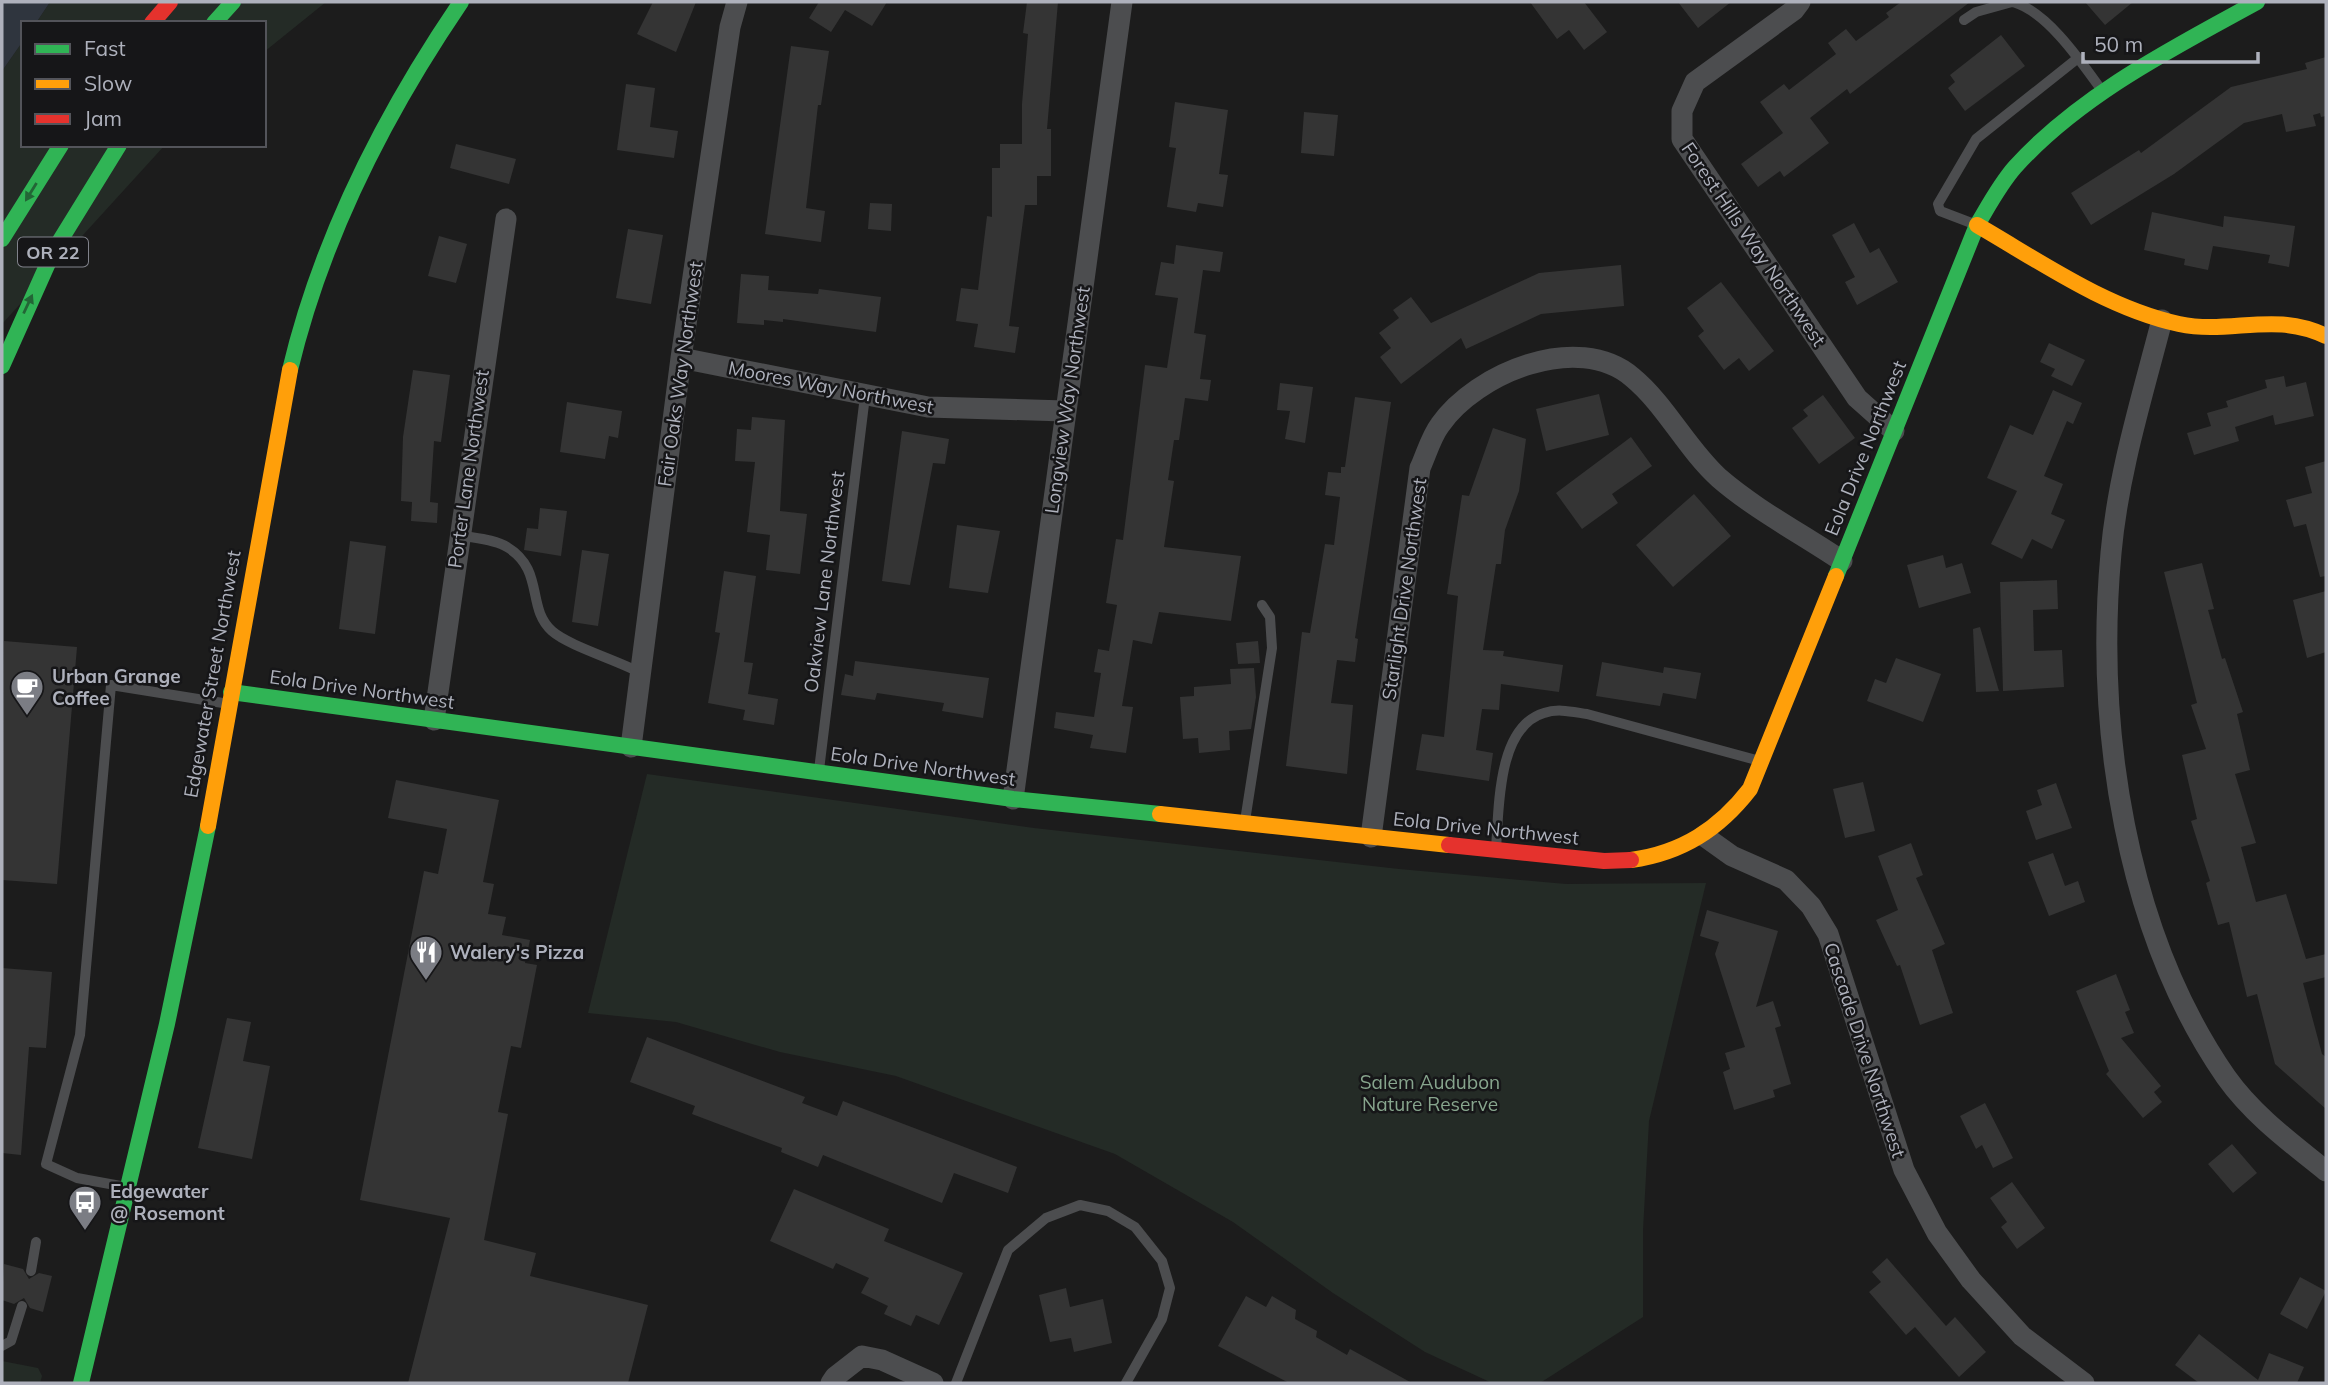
<svg xmlns="http://www.w3.org/2000/svg" width="2328" height="1385" font-family="Mulish,sans-serif">
<rect width="100%" height="100%" fill="#1c1c1c"/>
<!-- green -->
<path fill="#242b26" d="M50,2H326L264,52V23H36Z
M23,41V145H165L2,324V71Z
M647,774L1034,828L1399,869L1566,884L1706,883L1649,1121L1643,1230V1317L1540,1383H1492L1425,1352L1333,1293L1233,1222L1115,1154L896,1076L780,1052L676,1022L588,1013Z
M2,1361L38,1368L42,1376L40,1383H2Z"/>
<!-- water -->
<path fill="#2f353e" d="M2,2H50L36,23H23V41L2,71Z"/>
<!-- building -->
<path fill="#343434" d="M653,2H696L676,52L637,34Z
M819,2H887L872,26L845,10L831,32L809,18Z
M1027,2H1058L1047,129H1051V176H1037V205H1025L1009,326L1019,327L1015,353L974,347L978,324L956,321L961,288L978,290L987,216L992,217V168H1000V144H1022V104L1028,34L1023,33Z
M1530,2H1584L1607,32L1584,50L1569,30L1557,39Z
M1678,2H1731L1698,28Z
M1901,2H1970L1850,94L1847,89L1810,118L1829,143L1784,177L1780,171L1758,187L1741,164L1783,133L1760,102L1784,84L1789,90L1836,54L1828,43L1846,29L1856,41L1889,17L1886,13Z
M2085,2H2133L2105,25Z
M2001,35L2025,66L1965,111L1948,88L1955,82L1950,75Z
M791,46L829,51L821,105H818L806,208L825,211L821,242L765,234Z
M2326,57V116L2321,117L2320,113L2313,115L2316,126L2286,132L2282,114L2244,123L2174,174L2091,225L2071,193L2139,150L2141,153L2231,87L2307,69L2305,63Z
M626,84L655,88L650,127L678,131L674,158L617,150Z
M1175,102L1228,110L1219,174L1228,175L1223,207L1198,203L1196,212L1167,207L1176,148L1169,147Z
M1304,112L1338,115L1334,156L1301,153Z
M456,144L516,159L509,184L450,168Z
M870,203L892,204L891,231L868,229Z
M2152,212L2223,227L2224,216L2295,226L2289,267L2268,263L2270,255L2213,246L2208,270L2184,265L2185,259L2144,250Z
M1854,223L1870,253L1879,248L1898,282L1857,305L1845,282L1855,277L1832,235Z
M628,229L663,235L651,304L616,298Z
M439,236L467,244L456,283L428,276Z
M1176,245L1223,252L1220,272L1203,270L1194,333L1206,335L1200,379L1211,380L1208,401L1185,398L1179,440H1174L1168,480L1174,481L1164,547L1241,556L1231,621L1159,612L1152,644L1133,640L1122,706L1133,707L1126,753L1090,748L1093,735L1054,728L1056,712L1094,717L1101,673L1094,672L1098,649L1109,651L1117,605L1106,603L1116,539L1123,540L1145,365L1167,368L1178,298L1155,295L1161,262L1174,264Z
M1621,265L1624,306L1541,314L1466,349L1461,338L1401,384L1380,357L1391,348L1379,333L1399,318L1393,310L1411,297L1431,323L1539,273Z
M741,274L769,276L768,290L818,294L819,289L881,297L876,332L783,319V322L764,320V325L737,323Z
M1721,282L1774,351L1749,371L1739,358L1724,370L1698,336L1704,331L1687,308Z
M2049,343L2085,360L2072,386L2051,376L2055,369L2040,362Z
M413,370L450,375L441,442L434,441L430,502L438,503L437,523L411,521L412,502L401,501L403,437Z
M2284,376L2286,387L2306,382L2314,416L2275,425L2273,415L2235,427L2239,441L2194,455L2187,433L2211,426L2207,413L2228,407L2226,401L2267,388L2265,380Z
M1280,383L1313,387L1305,443L1285,439L1290,411L1277,410Z
M2053,390L2082,403L2073,424L2067,421L2044,476L2063,484L2051,514L2065,520L2052,549L2032,539L2022,559L1991,544L2017,491L1987,478L2010,425L2033,435Z
M1599,394L1609,435L1546,451L1536,409Z
M1823,395L1855,438L1819,464L1792,428L1808,416L1803,410Z
M1355,397L1391,402L1355,638L1358,639L1355,662L1337,660L1331,703L1353,705L1347,774L1286,766L1302,632L1310,633L1325,544L1334,545L1340,497L1325,495L1328,472L1341,473V467H1345Z
M567,402L622,411L618,438L609,436L605,459L560,452Z
M752,417L785,420L780,511L807,514L800,574L766,570L770,535L747,532L755,462L735,461L737,429L751,430Z
M1493,428L1526,439L1519,491L1505,530L1501,564H1496L1483,650L1504,651L1503,656L1563,665L1559,692L1501,684L1499,710L1482,709L1476,750L1493,753L1489,781L1416,770L1422,734L1444,737L1458,596L1447,594L1462,495L1469,496Z
M902,431L949,439L945,464L933,463L910,585L882,581Z
M1631,437L1652,466L1612,494L1618,503L1582,529L1556,493Z
M2326,461V576L2320,577L2306,524L2294,527L2286,500L2312,493L2305,467Z
M1694,494L1731,536L1673,587L1636,545Z
M540,508L567,511L561,556L524,550L527,528L538,529Z
M957,525L1000,531L988,593L949,588Z
M350,541L386,546L375,634L339,629Z
M582,550L609,554L598,626L572,622Z
M1943,555L1946,568L1962,563L1971,593L1919,608L1907,565Z
M2202,563L2214,609L2208,610L2222,659L2225,658L2243,712L2237,714L2250,770L2235,774L2256,843L2241,847L2256,902L2286,894L2306,959L2326,954V977L2303,983L2322,1054L2326,1057V1109L2275,1064L2257,994L2247,997L2229,922L2218,925L2206,883L2210,881L2191,821L2197,819L2182,755L2206,749L2191,705L2197,703L2164,572Z
M724,571L756,576L744,662L753,663L748,694L778,699L774,725L743,720L745,710L708,703L720,633L715,632Z
M2057,580L2058,609L2033,610L2034,651L2062,650L2064,687L2003,691L2000,582Z
M2326,591V652L2307,658L2293,600Z
M1980,627L1999,691L1976,692L1973,629Z
M4,641L77,647L57,884L2,880Z
M1258,641L1260,663L1238,664L1236,643Z
M1896,658L1941,674L1923,722L1867,701L1875,679L1886,683Z
M855,661L989,678L983,718L942,711L944,703L877,693L875,700L841,695L845,674L853,676Z
M1602,662L1663,673L1664,667L1701,673L1696,699L1663,693L1660,706L1596,696Z
M1254,668L1256,697L1251,729L1229,731L1230,750L1199,753L1198,738L1183,739L1180,697L1194,696V687L1231,684L1230,669Z
M396,780L499,800L483,882L494,884L488,914L506,917L502,935L530,940L525,963L537,965L521,1048L511,1046L498,1112L508,1114L484,1240L536,1253L530,1276L648,1305L628,1383H408L450,1218L360,1200L424,871L438,874L447,829L388,818Z
M1863,782L1875,831L1845,838L1833,789Z
M2056,783L2072,828L2036,840L2026,811L2042,805L2037,790Z
M1911,843L1923,875L1916,878L1945,944L1932,950L1953,1013L1920,1025L1900,965L1897,966L1876,920L1898,910L1878,856Z
M2053,853L2065,886L2078,881L2085,902L2049,916L2028,862Z
M1707,910L1778,931L1756,1007L1773,1001L1781,1026L1775,1028L1791,1084L1773,1090L1775,1097L1734,1110L1723,1072L1730,1069L1725,1053L1745,1047L1715,954L1719,942L1700,936Z
M2,968L52,972L46,1048L29,1047L21,1155L2,1153Z
M2116,974L2130,1010L2125,1012L2134,1033L2121,1038L2161,1086L2154,1092L2162,1102L2143,1118L2106,1074L2109,1071L2076,991Z
M227,1018L251,1022L243,1061L270,1066L252,1159L198,1148Z
M647,1037L805,1097L802,1103L837,1116L843,1101L1017,1167L1008,1193L954,1173L942,1203L823,1155L818,1167L781,1152L782,1148L692,1114L695,1106L630,1082Z
M1985,1103L2013,1158L1993,1168L1982,1145L1976,1149L1960,1116Z
M2232,1144L2257,1173L2233,1193L2208,1164Z
M2012,1182L2045,1228L2017,1249L2001,1227L2007,1222L1990,1198Z
M794,1189L889,1229L884,1241L963,1273L939,1325L916,1315L911,1326L884,1314L888,1306L861,1293L869,1278L836,1263L833,1269L770,1241Z
M1887,1258L1946,1326L1955,1317L1986,1352L1959,1377L1915,1327L1906,1335L1869,1292L1881,1282L1872,1272Z
M4,1264L23,1269L29,1279L39,1273L52,1276L43,1312L30,1308L24,1298L14,1304L2,1300Z
M2300,1277L2326,1291L2307,1329L2280,1314Z
M1066,1288L1070,1307L1103,1299L1112,1343L1074,1352L1071,1338L1050,1342L1039,1295Z
M1246,1296L1266,1307L1272,1296L1296,1310L1295,1319L1317,1331L1316,1337L1347,1355L1350,1349L1412,1383H1289L1241,1358L1218,1346Z
M2199,1334L2258,1380L2269,1353L2304,1367L2297,1383H2199L2175,1365Z"/>
<g fill="none" stroke-linecap="round" stroke-linejoin="round">
<!-- lane -->
<path stroke="#4c4d4f" stroke-width="10" d="M2013,2C2048,12 2082,63 2103,92
M1964,20L1976,12L2012,2
M1974,224L1940,211L1938,204L1976,139L2078,58
M459,535C473,538 495,539 507,547C545,570 526,608 552,631C569,646 617,660 641,673
M819,770L865,396
M1245,821L1272,648L1270,617L1262,605
M1496,849C1499,809 1497,727 1544,713C1558,708 1573,712 1587,714L1760,761
M126,1187L77,1178L46,1164L80,1035L111,685L229,704
M31,1271L36,1242
M2,1346L11,1341L22,1306
M956,1383L1008,1250L1046,1218L1080,1205L1108,1211L1135,1227L1162,1261L1170,1288L1162,1319L1126,1383"/>
<!-- street -->
<path stroke="#4c4d4f" stroke-width="21" d="M1800,2L1794,10L1695,82L1682,111V139L1857,398L1894,431
M2162,320C2142,397 2118,474 2111,553C2095,727 2125,931 2226,1077C2253,1115 2290,1142 2326,1171
M681,358L928,407L1065,411
M434,720L506,219
M631,747L681,358L730,27L737,2
M1013,799L1122,2
M1704,836L1732,856L1786,880L1811,906L1828,934L1904,1170L1937,1233L1971,1280L2022,1336L2084,1383
M1371,837L1420,468C1426,455 1431,437 1440,425C1476,373 1578,331 1632,377C1666,405 1686,448 1719,478C1756,510 1802,534 1842,561
M831,1383L835,1377L862,1356L882,1360L933,1383"/>
<!-- fast -->
<path stroke="#30b455" stroke-width="16" d="M214,23L233,2
M2,239L61,145
M2,366L53,252L119,145
M290,370C322,236 384,115 461,2
M1836,576L1977,225C1989,205 2000,184 2015,167C2080,95 2173,48 2257,2
M231,692L1013,799L1160,814
M81,1383L167,1024L208,826"/>
<!-- slow -->
<path stroke="#ff9f0a" stroke-width="16" d="M1977,225C2041,262 2106,308 2179,324C2231,335 2274,311 2326,336
M1160,814L1449,845
M208,826L290,370
M1631,860C1682,853 1719,829 1750,789L1836,576"/>
<!-- jam -->
<path stroke="#e5322d" stroke-width="16" d="M152,23L170,2
M1449,845L1604,861L1631,860"/>
</g>
<!-- one-way arrows -->
<defs><path id="oneway-solid" d="M-6-.8H1V-3.2L6.5 0L1 3.2V.8H-6Z" transform="scale(1.75)"/></defs>
<g fill="#236536">
<use href="#oneway-solid" transform="translate(31 192) rotate(122)"/>
<use href="#oneway-solid" transform="translate(28 304) rotate(-65)"/>
</g>
<!-- icons -->
<defs>
<symbol id="cafe-pin" viewBox="-11 -11 22 30"><path d="M0 17L-7.5 6A9.5 9.5 0 1 1 7.5 6Z" fill="#7b7d84" stroke="#161618"/><path d="M-5.5-4.5H6V0H3Q3 3.5 0 3.5H-2.5Q-5.5 3.5-5.5 0ZM3-3.2v2h1.7v-2ZM-6 4.5H4V6H-6Z" fill="#fff"/></symbol>
<symbol id="restaurant-pin" viewBox="-11 -11 22 30"><path d="M0 17L-7.5 6A9.5 9.5 0 1 1 7.5 6Z" fill="#7b7d84" stroke="#161618"/><path d="M-5-6h1v4h1v-4h1v4h1v-4h1v5L-1.5 .5V6h-2V.5L-5-1ZM5-6V6H3V1.5H1.5Q1.5-4 5-6Z" fill="#fff"/></symbol>
<symbol id="bus-pin" viewBox="-11 -11 22 30"><path d="M0 17L-7.5 6A9.5 9.5 0 1 1 7.5 6Z" fill="#7b7d84" stroke="#161618"/><path d="M-5-6H5V4H4V6H2V4H-2V6H-4V4H-5ZM-3.5-4V0h7V-4ZM-3.5 1.2v1.5H-2V1.2ZM2 1.2v1.5H3.5V1.2Z" fill="#fff"/></symbol>
</defs>
<g fill-rule="evenodd">
<use href="#cafe-pin" x="8" y="668" width="38" height="52"/>
<use href="#restaurant-pin" x="407" y="933" width="38" height="52"/>
<use href="#bus-pin" x="66" y="1183" width="38" height="52"/>
</g>
<g text-anchor="middle" dominant-baseline="central" stroke-width="5" stroke-linejoin="round" paint-order="stroke">
<!-- shield labels -->
<rect fill="#161618" stroke="#80828b" stroke-width="2" x="18" y="237.5" width="70" height="29" rx="5"/>
<g font-size="18" font-weight="bold" fill="#aeb1bc">
<text x="53" y="252">OR 22</text>
</g>
<!-- street labels -->
<g font-size="19" fill="#aeb1bc" stroke="#161618">
<text transform="translate(1754 244) rotate(56)">Forest Hills Way Northwest</text>
<text transform="translate(680 374) rotate(-82)">Fair Oaks Way Northwest</text>
<text transform="translate(831 387) rotate(11)">Moores Way Northwest</text>
<text transform="translate(1067 400) rotate(-82)">Longview Way Northwest</text>
<text transform="translate(1865 448) rotate(-68)">Eola Drive Northwest</text>
<text transform="translate(468 469) rotate(-82)">Porter Lane Northwest</text>
<text transform="translate(824 582) rotate(-83)">Oakview Lane Northwest</text>
<text transform="translate(1404 589) rotate(-82)">Starlight Drive Northwest</text>
<text transform="translate(212 674) rotate(-80)">Edgewater Street Northwest</text>
<text transform="translate(362 689) rotate(8)">Eola Drive Northwest</text>
<text transform="translate(923 766) rotate(8)">Eola Drive Northwest</text>
<text transform="translate(1486 828) rotate(6)">Eola Drive Northwest</text>
<text transform="translate(1865 1050) rotate(72)">Cascade Drive Northwest</text>
</g>
<!-- poi labels -->
<g font-size="19" font-weight="bold" fill="#aeb1bc" stroke="#161618" text-anchor="start">
<text x="52" y="676">Urban Grange<tspan x="52" dy="22">Coffee</tspan></text>
<text x="450" y="952">Walery's Pizza</text>
<text x="110" y="1191">Edgewater<tspan x="110" dy="22">@ Rosemont</tspan></text>
</g>
<!-- park labels -->
<g font-size="19" fill="#87a58d" stroke="#161618">
<text x="1430" y="1082">Salem Audubon<tspan x="1430" dy="22">Nature Reserve</tspan></text>
</g>
</g>
<!-- border -->
<rect width="2328" height="1385" fill="none" stroke="#aeb1bc" stroke-width="7"/>
<!-- legend -->
<rect x="21" y="21" width="245" height="126" fill="#161618" stroke="#53545a" stroke-width="2"/>
<rect x="35" y="44" width="35" height="10" fill="#30b455" stroke="#53545a" stroke-width="2"/>
<text x="84" y="56" font-size="21" fill="#aeb1bc">Fast</text>
<rect x="35" y="79" width="35" height="10" fill="#ff9f0a" stroke="#53545a" stroke-width="2"/>
<text x="84" y="91" font-size="21" fill="#aeb1bc">Slow</text>
<rect x="35" y="114" width="35" height="10" fill="#e5322d" stroke="#53545a" stroke-width="2"/>
<text x="84" y="126" font-size="21" fill="#aeb1bc">Jam</text>
<!-- scale -->
<path d="M2083 52v10h175v-10" fill="none" stroke="#aeb1bc" stroke-width="3.5"/>
<text x="2094" y="52" font-size="21" fill="#aeb1bc" stroke="#161618" stroke-width="5" paint-order="stroke">50 m</text>
</svg>
